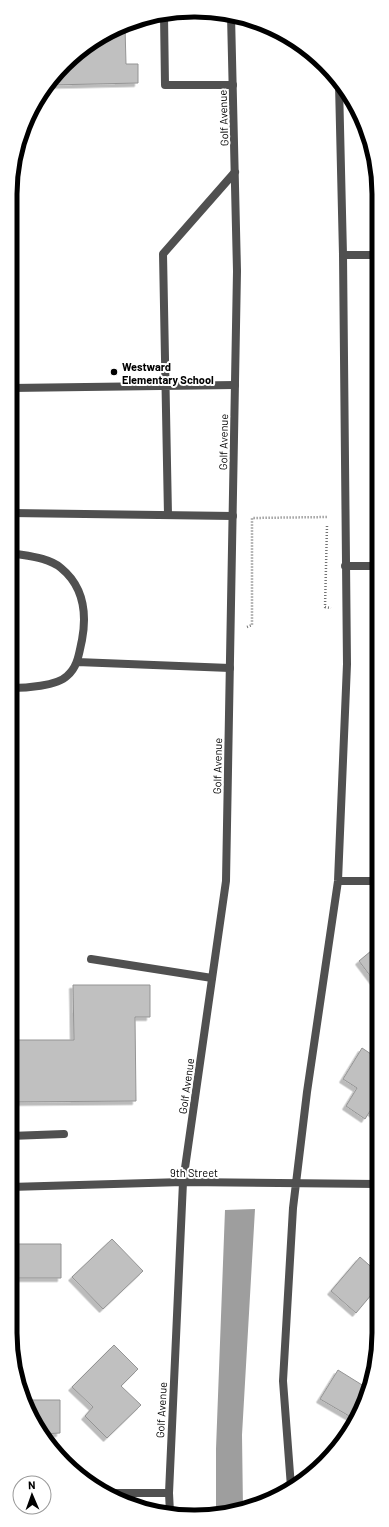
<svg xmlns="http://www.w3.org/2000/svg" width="389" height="1527" font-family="Barlow,sans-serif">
<defs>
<filter id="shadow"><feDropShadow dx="-3.5" dy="3.5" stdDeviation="0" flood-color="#0004"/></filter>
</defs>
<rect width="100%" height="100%" fill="#fff"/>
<!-- water -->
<path fill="#9e9e9e" d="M255,1209L242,1435L243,1510L216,1513V1449L225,1210Z"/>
<!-- building -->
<path fill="#c0c0c0" stroke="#949494" filter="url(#shadow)" d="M139,20V25H128Z
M125,27L126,64H138V83L50,85L82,48Z
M377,946V985L359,961Z
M73,985H150V1017H135L136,1101L10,1102V1040H74Z
M362,1048L377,1058V1116L370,1111L365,1119L346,1106L357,1088L343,1079Z
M112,1239L143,1271L103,1309L72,1277Z
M14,1244H61V1278H14Z
M360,1257L377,1272V1288L356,1313L331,1291Z
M114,1345L138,1369L121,1386L141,1405L107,1438L85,1416L93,1407L72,1387Z
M338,1370L367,1388L356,1420L320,1399Z
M23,1400H60V1433L43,1434Z"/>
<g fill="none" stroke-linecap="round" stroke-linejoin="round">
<!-- path -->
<path stroke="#727272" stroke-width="2.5" stroke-dasharray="1 2" stroke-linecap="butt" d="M327,526L325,607L331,608
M247,627L252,625V518L327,517"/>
<!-- service -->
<path stroke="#505050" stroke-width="8" d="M164,15L165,85H233
M11,388L235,385
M11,513L233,516
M168,515L163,254L235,172
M77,662L230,668
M11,688C25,688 57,686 67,676C78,667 79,653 82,640C87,613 83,586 61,568C48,557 26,556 11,553
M91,959L212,978
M10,1136L64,1134"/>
<!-- minor -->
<path stroke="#505050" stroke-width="8" d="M343,255H377
M345,566H377
M338,881H377
M10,1187L183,1182L377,1184
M291,1487L283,1381L293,1208L307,1092L338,881L347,664L343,255L339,84
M107,1493H169
M170,1513L169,1493L183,1182L226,881L237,271L231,15"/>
</g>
<!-- markers -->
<circle fill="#000" stroke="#fff" stroke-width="1.5" cx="114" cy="372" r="4"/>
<g text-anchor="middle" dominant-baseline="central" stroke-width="4" stroke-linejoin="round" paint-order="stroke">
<!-- street labels -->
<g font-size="11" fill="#000" stroke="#fff">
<text transform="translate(223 118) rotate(-92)">Golf Avenue</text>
<text transform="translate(223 442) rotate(-89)">Golf Avenue</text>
<text transform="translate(217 766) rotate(-89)">Golf Avenue</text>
<text transform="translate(186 1086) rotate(-82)">Golf Avenue</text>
<text x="194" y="1172">9th Street</text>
<text transform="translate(161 1410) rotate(-87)">Golf Avenue</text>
</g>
<!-- poi labels -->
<g font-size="11" font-weight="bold" fill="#000" stroke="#fff" text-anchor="start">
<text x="122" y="366">Westward<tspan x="122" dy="13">Elementary School</tspan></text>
</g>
</g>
<!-- crop -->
<path d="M0 0H389V1527H0ZM194 17H195A177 177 0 0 1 372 194V1333A177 177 0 0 1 195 1510H194A177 177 0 0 1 17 1333V194A177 177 0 0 1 194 17Z" fill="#fff" fill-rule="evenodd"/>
<path fill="none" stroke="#000" stroke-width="5" d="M194 17H195A177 177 0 0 1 372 194V1333A177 177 0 0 1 195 1510H194A177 177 0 0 1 17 1333V194A177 177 0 0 1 194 17Z"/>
<!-- north arrow -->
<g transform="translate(32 1495) rotate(358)"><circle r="19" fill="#ffffff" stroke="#999999"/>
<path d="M0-3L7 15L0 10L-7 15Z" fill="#000000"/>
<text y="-6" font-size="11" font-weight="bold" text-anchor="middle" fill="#000000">N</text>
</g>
</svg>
